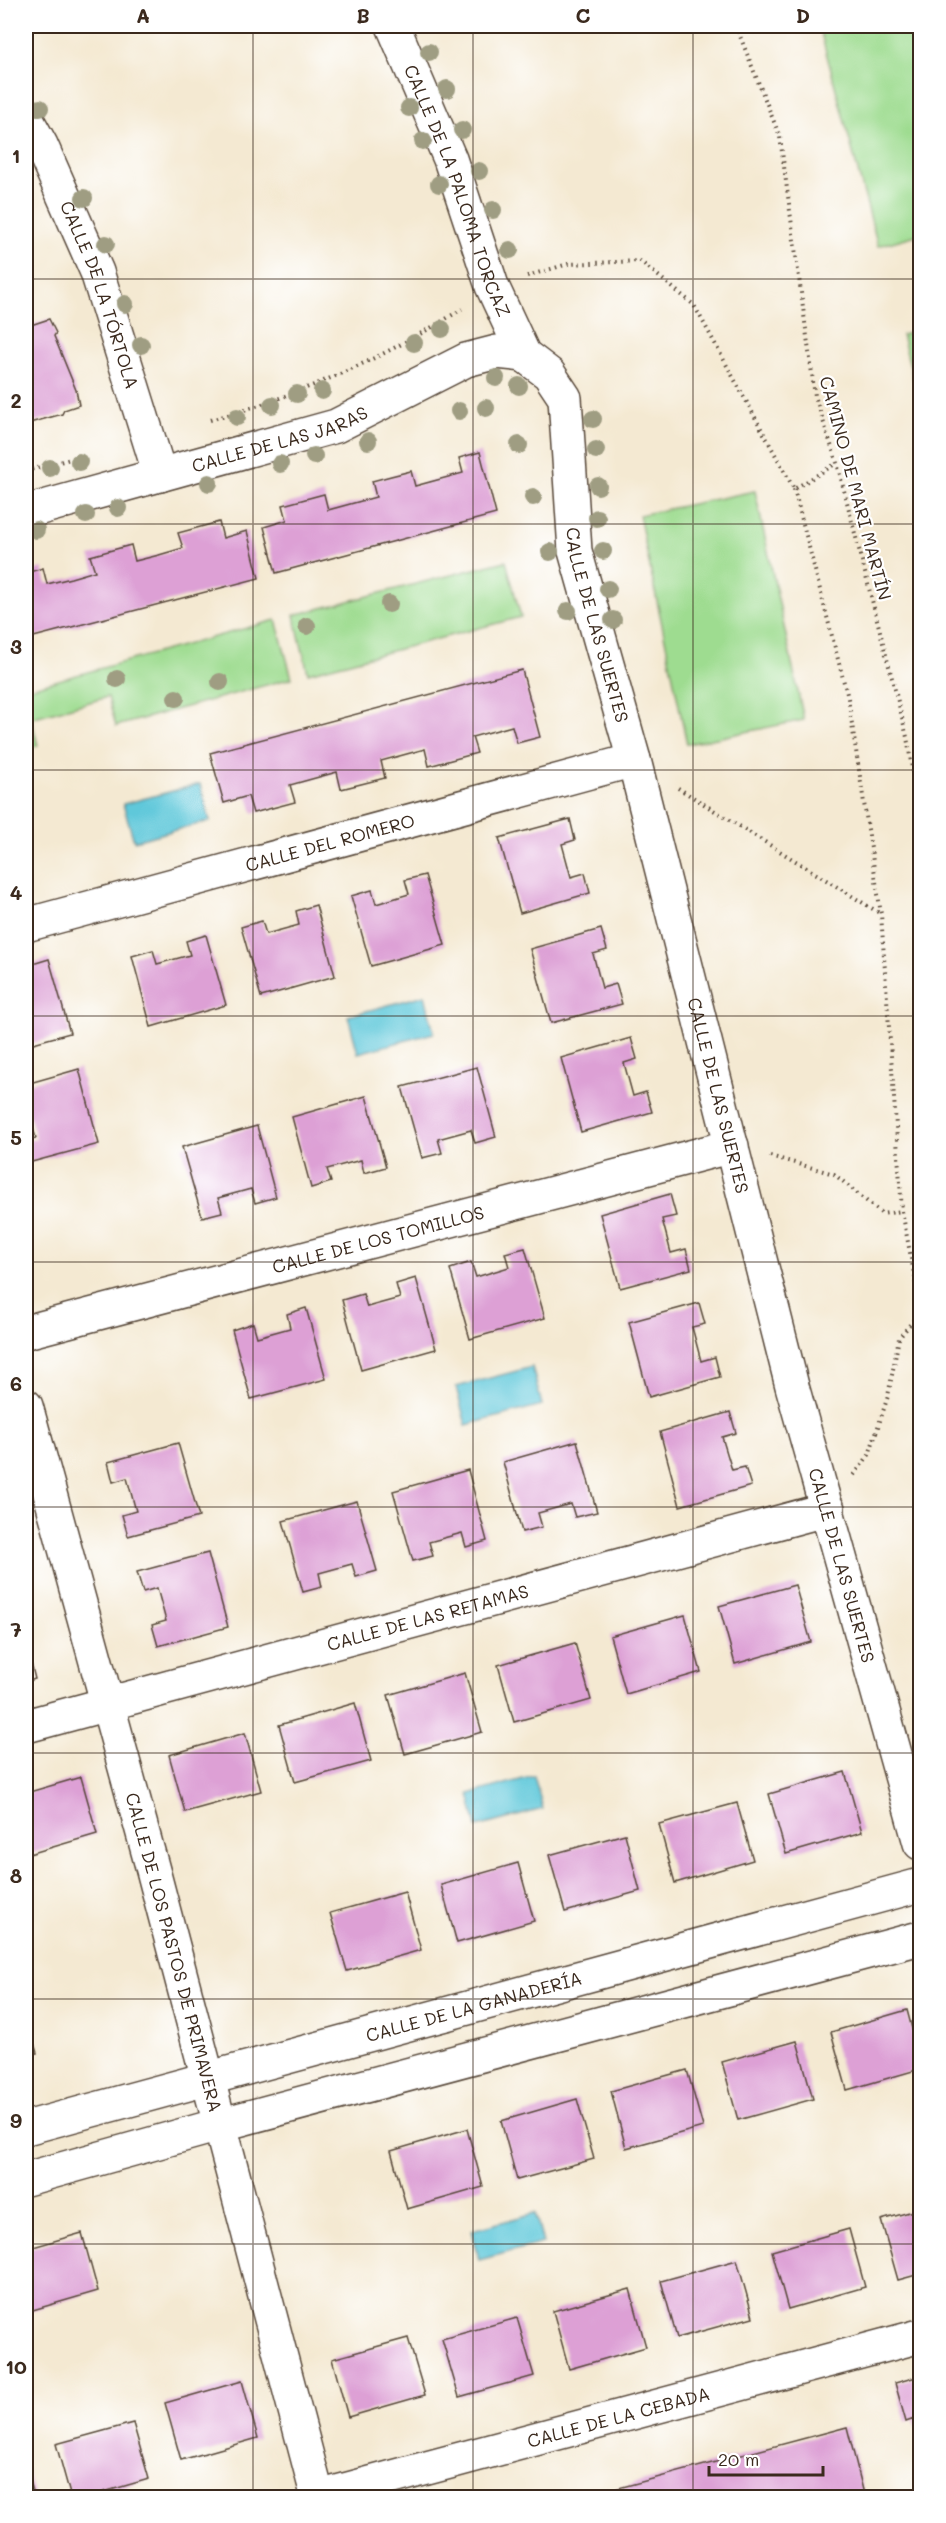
<svg xmlns="http://www.w3.org/2000/svg" width="946" height="2523" font-family="Mali,sans-serif">
<rect width="100%" height="100%" fill="#fff"/>
<filter id="ink" filterUnits="userSpaceOnUse"><feTurbulence type="fractalNoise" baseFrequency=".0167" numOctaves="2"/><feDisplacementMap in="SourceGraphic" scale="12" xChannelSelector="R" yChannelSelector="G"/><feConvolveMatrix kernelMatrix="1 2 1 2 8 2 1 2 1" color-interpolation-filters="sRGB"/></filter>
<filter id="wash" filterUnits="userSpaceOnUse"><feTurbulence type="fractalNoise" baseFrequency=".008" numOctaves="4" result="noise"/><feDisplacementMap in="SourceGraphic" scale="24" xChannelSelector="R" yChannelSelector="G"/><feGaussianBlur stdDeviation="1.35" result="paint"/><feColorMatrix in="noise" values="0 0 0 0 0 0 0 0 0 0 0 0 0 0 0 0 0 1.4 0 .05"/><feComposite in="paint" operator="in"/></filter>
<g filter="url(#wash)">
<rect width="100%" height="100%" fill="#f4e9d2"/>
<!-- green -->
<path fill="#9edc90" stroke="#6c8357" stroke-width="1.5" d="M819,26H920V234L878,246Z
M920,330V404L902,335Z
M755,491L804,720L687,744L639,515Z
M506,561L521,617L308,673L294,615Z
M276,620L292,678L116,726L108,697L31,718L38,746L27,748L26,689Z"/>
<!-- water -->
<path fill="#5ec8da" stroke="#4c797c" stroke-width="1.5" d="M200,784L210,821L134,841L123,804Z
M425,995L434,1033L358,1053L348,1016Z
M532,1367L542,1405L466,1425L456,1387Z
M534,1776L543,1809L477,1827L469,1794Z
M535,2213L543,2243L479,2260L472,2230Z"/>
<g id="blocks">
<!-- building -->
<path fill="#dda0d5" d="M26,260L32,278L26,280Z
M49,319L56,333L54,336L76,390L79,405L64,410L62,414L26,424V324H34Z
M480,452L496,514L276,573L264,527L287,520L283,505L324,494L328,510L376,497L372,481L391,476L411,471L415,486L463,473L459,458Z
M219,522L223,538L247,531L259,578L26,639V573L43,568L47,584L71,578L95,571L90,556L131,545L135,561L159,555L183,548L178,533Z
M522,670L540,737L517,743L512,726L472,737L477,753L429,766L425,749L381,761L385,778L341,789L337,772L290,785L295,802L253,813L248,796L224,803L210,753Z
M570,819L575,840L562,844L571,877L585,873L590,893L520,913L499,838Z
M425,875L445,945L371,966L351,896L372,890L376,904L409,894L405,880Z
M316,905L335,976L261,997L241,927L262,921L266,934L299,925L296,911Z
M601,929L607,950L593,954L602,988L616,984L622,1004L551,1023L530,949Z
M206,935L226,1005L151,1027L132,956L153,950L157,964L190,955L186,941Z
M49,959L70,1033L26,1045V966Z
M631,1038L637,1059L624,1063L633,1096L646,1092L652,1112L581,1132L561,1058Z
M477,1067L496,1137L475,1143L471,1130L438,1139L442,1153L422,1158L402,1087Z
M79,1069L99,1144L28,1163L26,1141L36,1138L26,1105V1084Z
M366,1096L386,1167L364,1173L361,1160L327,1169L331,1182L311,1188L292,1117Z
M257,1126L276,1197L255,1203L251,1189L218,1198L222,1212L202,1217L182,1147Z
M670,1194L676,1216L662,1219L671,1253L686,1249L691,1269L620,1288L600,1214Z
M525,1248L545,1318L470,1339L450,1269L471,1262L476,1277L509,1267L505,1253Z
M416,1278L436,1349L361,1370L342,1300L363,1294L367,1307L400,1298L396,1284Z
M699,1303L705,1324L692,1327L701,1361L715,1357L720,1377L649,1397L629,1322Z
M306,1308L326,1379L251,1399L232,1330L253,1323L257,1337L290,1328L287,1314Z
M730,1412L736,1433L722,1437L732,1470L745,1467L751,1486L680,1506L660,1432Z
M577,1441L597,1512L575,1517L571,1504L538,1513L542,1527L522,1532L503,1462Z
M178,1443L199,1517L128,1536L122,1515L136,1511L127,1478L113,1482L108,1462Z
M468,1470L487,1541L466,1547L462,1533L429,1542L433,1556L413,1561L393,1491Z
M357,1501L377,1571L356,1577L352,1564L319,1573L322,1587L303,1592L283,1521Z
M208,1553L228,1627L158,1646L152,1625L166,1621L157,1588L143,1592L137,1572Z
M795,1585L811,1642L735,1664L719,1606Z
M685,1615L701,1672L626,1694L610,1636Z
M575,1643L591,1700L514,1722L498,1665Z
M30,1659L35,1679L26,1682V1661Z
M465,1673L482,1732L405,1754L388,1695Z
M355,1703L371,1761L295,1782L279,1725Z
M245,1733L261,1791L185,1812L169,1755Z
M845,1772L862,1832L786,1854L769,1794Z
M81,1777L97,1834L26,1855V1793Z
M737,1803L753,1860L675,1883L659,1824Z
M625,1834L640,1891L565,1912L549,1855Z
M518,1863L534,1921L457,1943L441,1885Z
M405,1892L421,1950L347,1971L330,1913Z
M907,2010L920,2059V2069L847,2090L831,2032Z
M26,2016L37,2053L26,2056Z
M797,2041L813,2099L738,2120L722,2062Z
M687,2070L703,2127L626,2148L611,2091Z
M577,2099L594,2159L517,2180L501,2121Z
M467,2129L483,2187L407,2209L391,2151Z
M920,2209V2274L898,2280L881,2220Z
M849,2229L865,2287L788,2309L772,2251Z
M82,2233L98,2291L26,2312V2249Z
M737,2260L753,2317L677,2338L661,2281Z
M630,2289L646,2347L569,2369L553,2311Z
M517,2318L534,2376L459,2397L442,2339Z
M408,2338L425,2395L348,2417L332,2359Z
M920,2376V2439L914,2419L906,2422L895,2383Z
M242,2381L258,2438L181,2460L165,2403Z
M133,2423L149,2479L83,2498H71L56,2444Z
M847,2427L865,2498H585V2497Z
M26,2467L35,2498H26Z"/>
</g>
</g>
<g filter="url(#ink)">
<use href="#blocks" fill-opacity="0" stroke="#574739" stroke-width="1.5"/>
<g fill="none" stroke-linecap="round" stroke-linejoin="round">
<defs>
<g id="street">
<path id="s1" d="M393,26L450,159L492,286L524,355L549,374L565,398L575,551L634,760L792,1386L920,1843"/>
<path id="s2" d="M26,118L41,145L97,272L160,475"/>
<path id="s3" d="M26,512L336,426L466,360L497,352L524,355"/>
<path id="s4" d="M26,925L634,760"/>
<path id="s5" d="M26,1332L732,1146"/>
<path id="s6" d="M26,1406L153,1870L318,2498"/>
<path id="s7" d="M26,1726L828,1509"/>
<path id="s8" d="M26,2128L920,1885"/>
<path d="M26,2179L219,2125L920,1938"/>
<path id="s9" d="M315,2498L920,2336"/>
</g>
</defs>
<!-- street casing -->
<use href="#street" stroke="#574739" stroke-width="36"/>
<!-- path -->
<path stroke="#574739" stroke-width="4" stroke-dasharray="1.5 4.5" stroke-linecap="butt" d="M736,26L780,137L815,396L837,463L907,737L920,819
M527,276L568,264L640,261L694,305L794,489L837,463
M210,420C303,394 380,360 462,309
M26,471L78,457
M794,489L848,698L881,914L902,1211L920,1305
M678,788L881,914
M770,1156L834,1174L882,1214L902,1211
M854,1475L869,1455L888,1396L899,1338L920,1312"/>
<!-- street -->
<use href="#street" stroke="#fff" stroke-width="33"/>
</g>
<!-- trees -->
<g fill="#9f9d82">
<circle cx="429" cy="52" r="9"/>
<circle cx="447" cy="89" r="9"/>
<circle cx="40" cy="108" r="9"/>
<circle cx="409" cy="108" r="9"/>
<circle cx="462" cy="130" r="9"/>
<circle cx="423" cy="141" r="9"/>
<circle cx="479" cy="171" r="9"/>
<circle cx="439" cy="184" r="9"/>
<circle cx="84" cy="198" r="9"/>
<circle cx="493" cy="210" r="9"/>
<circle cx="106" cy="244" r="9"/>
<circle cx="510" cy="250" r="9"/>
<circle cx="125" cy="304" r="9"/>
<circle cx="442" cy="329" r="9"/>
<circle cx="414" cy="343" r="9"/>
<circle cx="141" cy="345" r="9"/>
<circle cx="496" cy="378" r="9"/>
<circle cx="519" cy="386" r="9"/>
<circle cx="322" cy="391" r="9"/>
<circle cx="297" cy="394" r="9"/>
<circle cx="272" cy="405" r="9"/>
<circle cx="486" cy="408" r="9"/>
<circle cx="459" cy="411" r="9"/>
<circle cx="237" cy="417" r="9"/>
<circle cx="593" cy="419" r="9"/>
<circle cx="368" cy="441" r="9"/>
<circle cx="519" cy="445" r="9"/>
<circle cx="596" cy="450" r="9"/>
<circle cx="314" cy="456" r="9"/>
<circle cx="79" cy="462" r="9"/>
<circle cx="280" cy="464" r="9"/>
<circle cx="50" cy="468" r="9"/>
<circle cx="209" cy="483" r="9"/>
<circle cx="598" cy="486" r="9"/>
<circle cx="533" cy="497" r="9"/>
<circle cx="118" cy="508" r="9"/>
<circle cx="86" cy="515" r="9"/>
<circle cx="597" cy="518" r="9"/>
<circle cx="36" cy="530" r="9"/>
<circle cx="603" cy="551" r="9"/>
<circle cx="550" cy="552" r="9"/>
<circle cx="608" cy="589" r="9"/>
<circle cx="389" cy="604" r="9"/>
<circle cx="568" cy="611" r="9"/>
<circle cx="613" cy="620" r="9"/>
<circle cx="307" cy="626" r="9"/>
<circle cx="117" cy="679" r="9"/>
<circle cx="220" cy="682" r="9"/>
<circle cx="176" cy="698" r="9"/>
</g>
</g>
<!-- grid -->
<path fill="none" stroke="#3b2a1e" stroke-width="1.5" stroke-opacity="0.55" d="M253,26V2498M473,26V2498M693,26V2498M26,279H920M26,524H920M26,770H920M26,1016H920M26,1262H920M26,1507H920M26,1753H920M26,1999H920M26,2244H920"/>
<g text-anchor="middle" dominant-baseline="central" stroke-width="4.5" stroke-linejoin="round" paint-order="stroke">
<!-- street labels -->
<g font-size="18" fill="#3b2a1e" stroke="#fff">
<text stroke="none"><textPath href="#s1" startOffset="177">CALLE DE LA PALOMA TORCAZ</textPath></text>
<text stroke="none"><textPath href="#s2" startOffset="192">CALLE DE LA TÓRTOLA</textPath></text>
<text stroke="none"><textPath href="#s3" startOffset="264">CALLE DE LAS JARAS</textPath></text>
<text transform="translate(856 488) rotate(75)">CAMINO DE MARI MARTÍN</text>
<text stroke="none"><textPath href="#s1" startOffset="645">CALLE DE LAS SUERTES</textPath></text>
<text stroke="none"><textPath href="#s4" startOffset="315">CALLE DEL ROMERO</textPath></text>
<text stroke="none"><textPath href="#s1" startOffset="1131">CALLE DE LAS SUERTES</textPath></text>
<text stroke="none"><textPath href="#s5" startOffset="364">CALLE DE LOS TOMILLOS</textPath></text>
<text stroke="none"><textPath href="#s1" startOffset="1617">CALLE DE LAS SUERTES</textPath></text>
<text stroke="none"><textPath href="#s7" startOffset="416">CALLE DE LAS RETAMAS</textPath></text>
<text stroke="none"><textPath href="#s6" startOffset="566">CALLE DE LOS PASTOS DE PRIMAVERA</textPath></text>
<text stroke="none"><textPath href="#s8" startOffset="464">CALLE DE LA GANADERÍA</textPath></text>
<text stroke="none"><textPath href="#s9" startOffset="314">CALLE DE LA CEBADA</textPath></text>
</g>
</g>
<!-- margin -->
<rect width="946" height="2523" fill="none" stroke="#fff" stroke-width="66"/>
<!-- scale -->
<path d="M709 2466v9h114v-9" fill="none" stroke="#3b2a1e" stroke-width="3"/>
<text x="718" y="2466" font-size="18" fill="#3b2a1e" stroke="#ffffff" stroke-width="4.5" paint-order="stroke">20 m</text>
<rect x="33" y="33" width="880" height="2457" fill="none" stroke="#3b2a1e" stroke-width="2"/>
<g font-size="20" text-anchor="middle" font-weight="bold" fill="#3b2a1e">
<text x="143" y="23">A</text>
<text x="363" y="23">B</text>
<text x="583" y="23">C</text>
<text x="803" y="23">D</text>
<text x="16" y="163">1</text>
<text x="16" y="408">2</text>
<text x="16" y="654">3</text>
<text x="16" y="900">4</text>
<text x="16" y="1145">5</text>
<text x="16" y="1391">6</text>
<text x="16" y="1637">7</text>
<text x="16" y="1883">8</text>
<text x="16" y="2128">9</text>
<text x="16" y="2374">10</text>
</g>
</svg>
